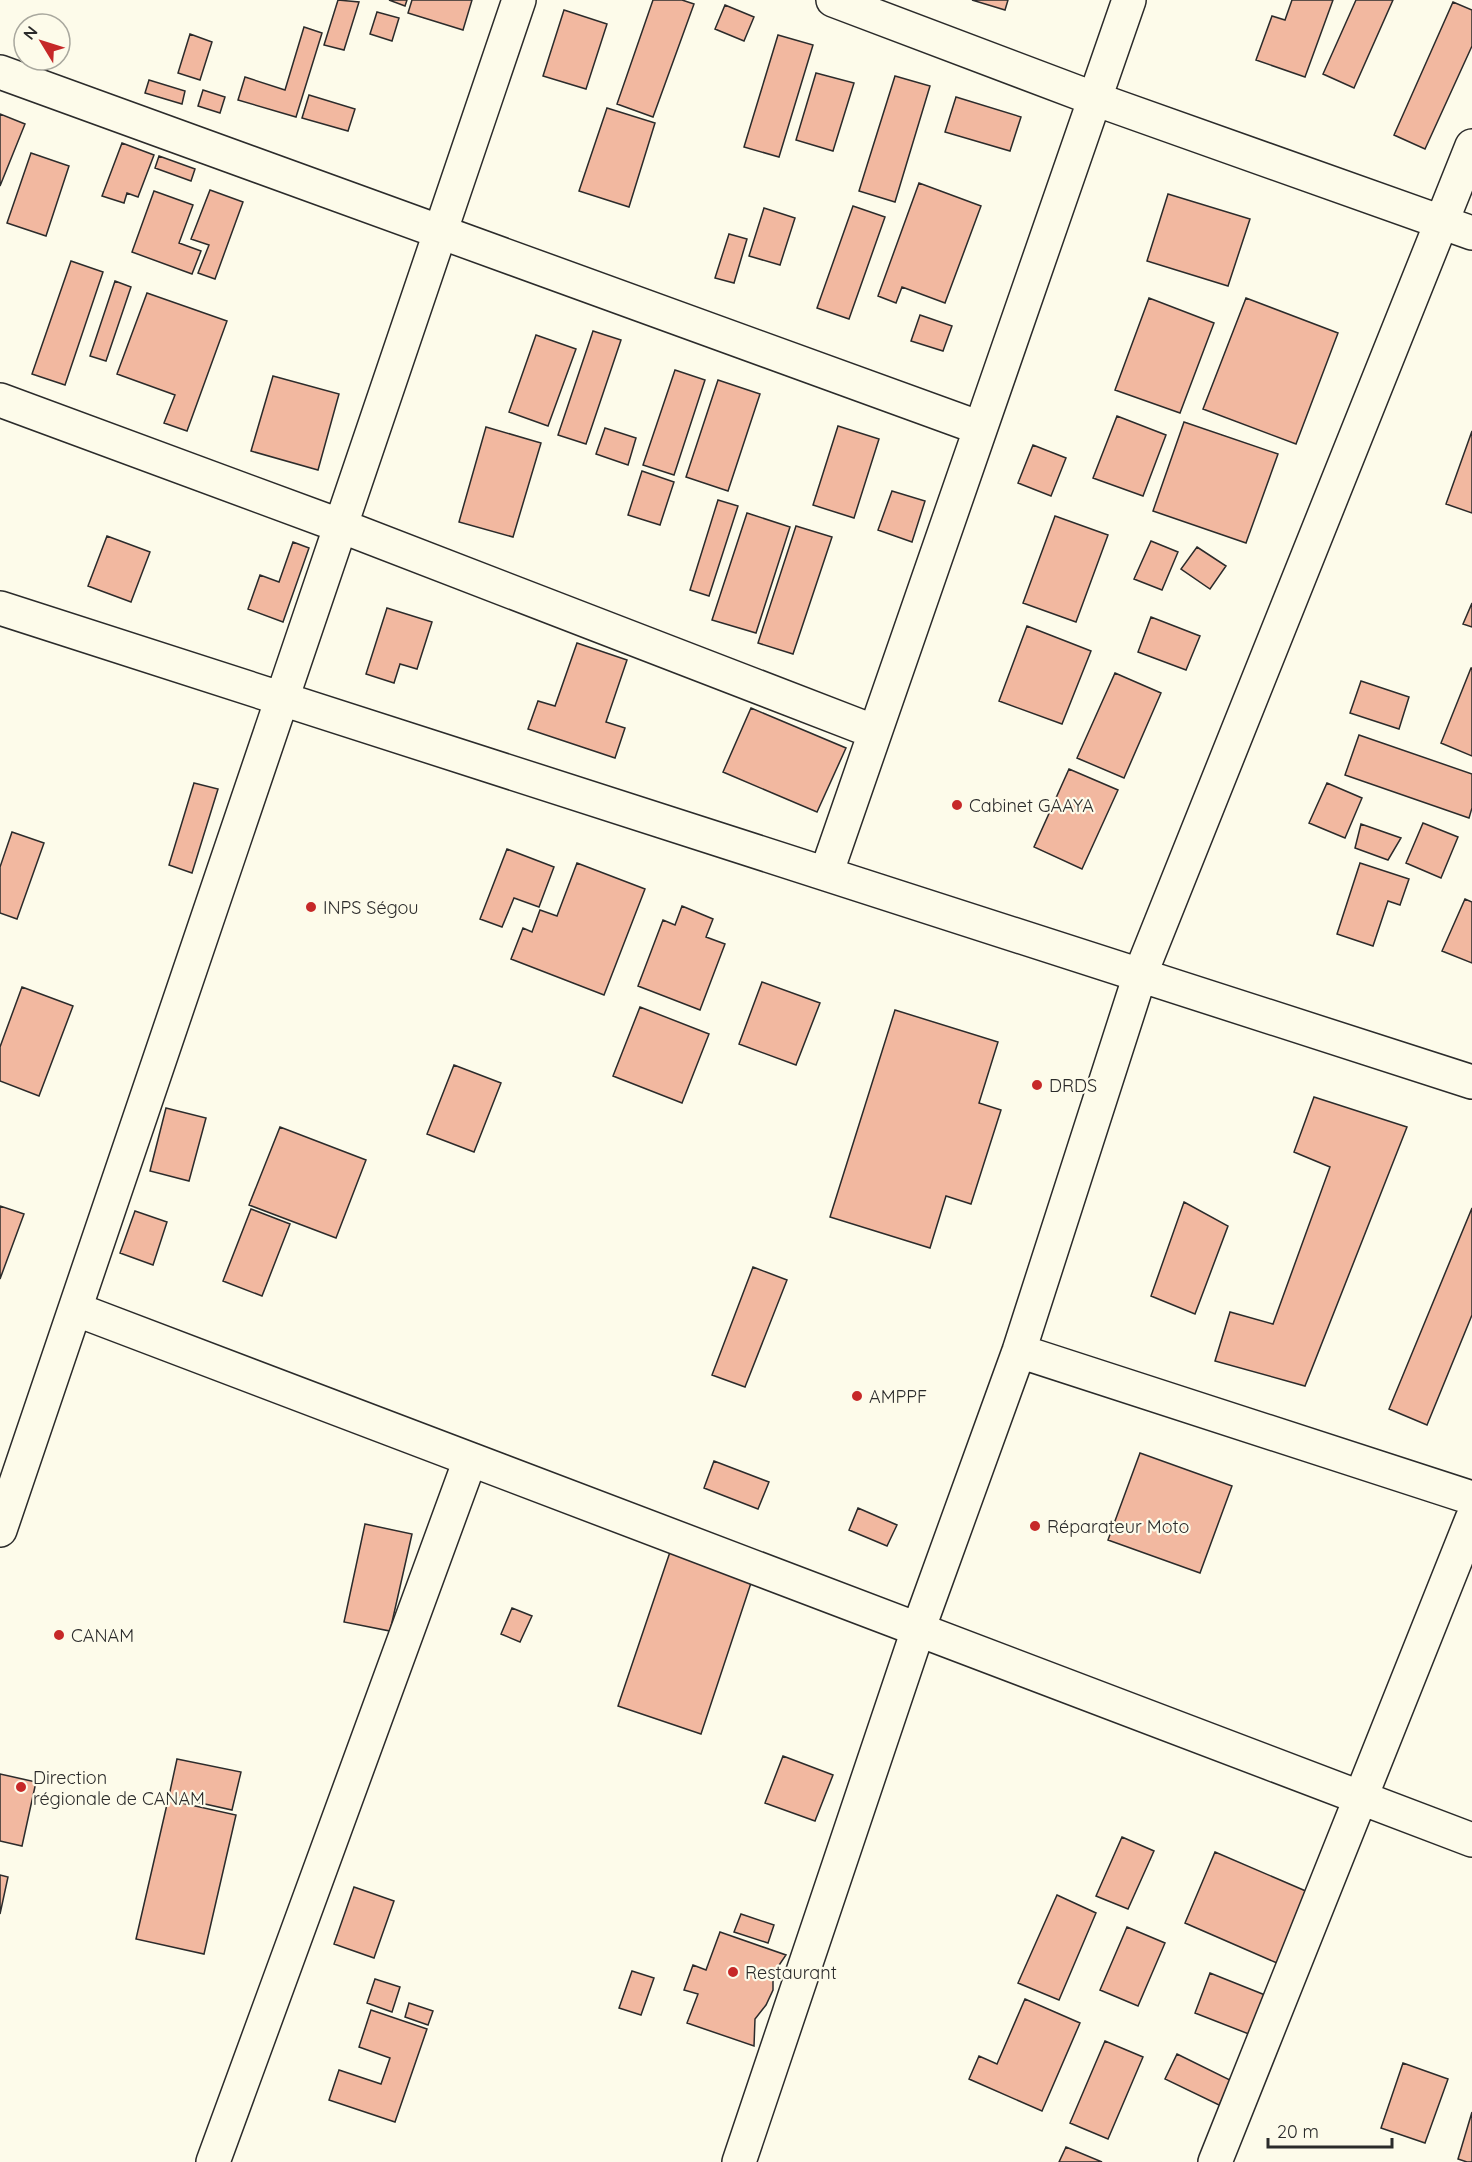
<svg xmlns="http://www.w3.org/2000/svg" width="1472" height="2162" font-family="Quicksand,sans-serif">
<rect width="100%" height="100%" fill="#fdfbea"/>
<!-- building -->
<path fill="#f2b8a0" stroke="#2b2b2b" stroke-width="1.5" d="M338,0L359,2L344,50L324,45Z
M389,0H407L405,6Z
M412,0H472L463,30L408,13Z
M653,0H682L694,4L653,117L617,104Z
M972,0H1008L1005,10Z
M1292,0H1333L1305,77L1256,60L1272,16L1285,20Z
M1356,0H1393L1354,88L1323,74Z
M1453,2L1472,10V46L1425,149L1394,135Z
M725,5L754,17L744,41L715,29Z
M564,10L607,24L586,89L543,76Z
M377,12L399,18L392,41L370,34Z
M304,27L322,33L296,117L238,100L245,77L285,90Z
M190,34L212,42L200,80L178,73Z
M778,35L813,45L779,157L744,147Z
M816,73L854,83L833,151L796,140Z
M895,76L930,86L895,202L859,191Z
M149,80L185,91L182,104L145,93Z
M203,90L225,97L220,113L198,106Z
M309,95L355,109L348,131L302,118Z
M956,97L1021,117L1010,151L945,132Z
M607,108L655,123L629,207L579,191Z
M0,114L25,124L0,186Z
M122,143L154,155L138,197L127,193L124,203L102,196Z
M31,153L69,166L46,236L7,223Z
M159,156L195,169L191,181L155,168Z
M919,183L981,206L945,303L902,287L896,303L878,296Z
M210,190L243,202L215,279L198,273L209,245L191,239Z
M154,191L193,205L179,243L201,251L192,274L132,252Z
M1168,194L1250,219L1228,286L1147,261Z
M853,206L885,217L849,319L817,308Z
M764,208L795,218L780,265L749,256Z
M729,234L747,239L734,283L715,278Z
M71,261L103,272L65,385L32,374Z
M115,281L131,287L106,361L90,356Z
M147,293L227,321L187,431L164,423L175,395L117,374Z
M1149,298L1214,323L1180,413L1115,390Z
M1246,298L1338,333L1296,444L1203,409Z
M920,315L952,326L943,351L911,341Z
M593,331L621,340L586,444L558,435Z
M536,335L576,349L548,426L509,412Z
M675,370L705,380L674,475L643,465Z
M273,376L339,394L318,470L251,451Z
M718,380L760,394L728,491L686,477Z
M1117,416L1166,435L1143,496L1093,478Z
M1184,422L1278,454L1246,543L1153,511Z
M838,426L879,439L854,518L813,505Z
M486,427L541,443L513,537L459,522Z
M605,428L636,438L628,465L596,454Z
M1472,431V513L1446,504Z
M1033,445L1066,458L1051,496L1018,483Z
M642,471L674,482L660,525L628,515Z
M892,491L925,501L912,542L878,530Z
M718,500L738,506L709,596L690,590Z
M747,513L790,527L756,633L712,620Z
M1055,516L1108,535L1076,622L1023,603Z
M796,526L832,537L793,654L758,643Z
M107,536L150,552L131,602L88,586Z
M1151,541L1178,552L1162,590L1134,579Z
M293,542L309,548L283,622L248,609L260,575L279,582Z
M1197,547L1226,566L1210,589L1181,569Z
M1472,603V627L1463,624Z
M387,608L432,622L417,669L400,664L394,683L366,674Z
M1151,617L1200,636L1186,670L1138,652Z
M1027,626L1091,651L1062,724L999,701Z
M577,643L627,660L606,722L625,728L615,758L528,729L538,701L555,706Z
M1471,668H1472V756L1441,743Z
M1115,673L1161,693L1124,778L1077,758Z
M1361,681L1409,697L1399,729L1350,713Z
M751,708L846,748L817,812L723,772Z
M1359,735L1472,774V808L1469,818L1345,775Z
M1069,769L1118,790L1082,869L1034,847Z
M194,783L218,789L192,873L169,865Z
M1327,783L1362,798L1345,838L1309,823Z
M1423,823L1458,837L1441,878L1406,863Z
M1361,824L1401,838L1388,860L1355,848Z
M12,832L44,843L17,919L0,913V867Z
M507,849L554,867L539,907L514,898L502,927L480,919Z
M577,863L645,889L604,995L511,959L523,928L532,932L540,910L557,916Z
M1360,863L1409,879L1400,905L1388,901L1373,946L1337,934Z
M1465,899L1472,902V963L1442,951Z
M682,906L713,919L706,937L725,944L700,1010L638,986L663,920L675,925Z
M762,982L820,1003L796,1065L739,1044Z
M22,987L73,1006L39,1096L0,1081V1047Z
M640,1007L709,1034L682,1103L613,1076Z
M895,1010L998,1042L979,1103L1001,1110L971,1204L946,1196L930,1248L830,1217Z
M454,1065L501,1083L474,1152L427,1134Z
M1314,1097L1407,1127L1305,1386L1215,1361L1230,1312L1273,1324L1330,1167L1294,1152Z
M166,1108L206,1118L189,1181L150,1171Z
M280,1127L366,1160L336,1238L249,1205Z
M1184,1202L1228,1226L1195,1314L1151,1296Z
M0,1206L24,1214L0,1279Z
M1472,1208V1315L1427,1425L1389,1409Z
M251,1209L290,1224L262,1296L223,1281Z
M135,1211L167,1222L153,1265L120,1253Z
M753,1267L787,1280L745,1387L712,1375Z
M1140,1453L1232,1486L1200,1573L1108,1540Z
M714,1461L769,1482L758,1509L704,1488Z
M858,1508L897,1525L887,1546L849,1530Z
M365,1524L412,1534L390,1631L344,1622Z
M670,1552L752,1580L701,1734L618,1706Z
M512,1608L532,1616L520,1642L501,1634Z
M783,1756L833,1775L815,1821L765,1803Z
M177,1759L241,1772L232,1810L169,1796Z
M0,1774L36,1782L22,1846L0,1841Z
M168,1800L236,1815L204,1954L136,1939Z
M1122,1837L1154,1851L1128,1909L1096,1896Z
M1215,1852L1308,1892L1277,1963L1185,1923Z
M0,1875L8,1877L0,1914Z
M354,1887L394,1901L374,1958L334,1944Z
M1057,1895L1096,1913L1059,2000L1018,1983Z
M741,1914L774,1925L768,1943L734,1932Z
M1127,1927L1165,1943L1138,2006L1100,1990Z
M720,1932L786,1955L773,1974V1990L766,2005L755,2019L754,2046L687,2023L698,1994L684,1990L693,1965L706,1970Z
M632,1971L654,1978L641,2015L619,2008Z
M1210,1973L1270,1997L1254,2036L1195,2013Z
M375,1979L400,1987L392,2012L367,2003Z
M1025,1999L1080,2023L1042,2111L969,2079L979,2056L997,2064Z
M409,2003L433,2011L428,2025L405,2017Z
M371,2010L427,2029L395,2122L329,2100L339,2070L381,2084L390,2058L359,2047Z
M1105,2041L1143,2057L1108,2139L1070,2123Z
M1177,2054L1232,2081L1219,2105L1165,2079Z
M1403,2063L1448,2079L1425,2143L1381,2128Z
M1472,2112V2162H1467L1458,2159Z
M1066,2147L1102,2162H1059Z"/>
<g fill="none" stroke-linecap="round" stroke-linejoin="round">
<defs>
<path id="minor" d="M833,0L1095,99L1472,233
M0,72L980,428
M0,400L341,526L875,732
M0,608L1472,1082
M826,874L1129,0
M75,1309L1472,1840
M1019,1351L1472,1498
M0,1530L519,0
M213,2162L470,1460
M739,2162L918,1630L1019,1351L1140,975L1472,146
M1215,2162L1472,1519"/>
</defs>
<!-- minor casing -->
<use href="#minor" stroke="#2b2b2b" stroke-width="36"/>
<!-- minor -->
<use href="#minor" stroke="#fdfbea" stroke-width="33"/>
</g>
<!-- markers -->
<g fill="#c62828" stroke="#fdfbea" stroke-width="2">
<circle cx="957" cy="805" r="6"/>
<circle cx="311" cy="907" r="6"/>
<circle cx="1037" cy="1085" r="6"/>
<circle cx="857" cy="1396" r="6"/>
<circle cx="1035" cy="1526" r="6"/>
<circle cx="59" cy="1635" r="6"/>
<circle cx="21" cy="1787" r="6"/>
<circle cx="733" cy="1972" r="6"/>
</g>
<g text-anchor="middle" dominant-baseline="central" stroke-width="4.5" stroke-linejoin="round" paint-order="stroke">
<!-- poi labels -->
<g font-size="18" fill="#2b2b2b" stroke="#fdfbea" text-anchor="start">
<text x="969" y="805">Cabinet GAAYA</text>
<text x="323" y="907">INPS Ségou</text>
<text x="1049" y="1085">DRDS</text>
<text x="869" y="1396">AMPPF</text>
<text x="1047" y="1526">Réparateur Moto</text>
<text x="71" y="1635">CANAM</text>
<text x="33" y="1777">Direction<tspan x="33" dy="21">régionale de CANAM</tspan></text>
<text x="745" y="1972">Restaurant</text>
</g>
</g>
<!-- north arrow -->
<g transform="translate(42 42) rotate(308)"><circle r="28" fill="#fdfbea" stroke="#a9a89e" stroke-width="1.5"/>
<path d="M0-4.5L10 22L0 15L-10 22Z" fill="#c62828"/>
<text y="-9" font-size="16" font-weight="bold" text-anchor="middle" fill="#2b2b2b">N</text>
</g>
<!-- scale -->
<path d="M1268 2138v9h124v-9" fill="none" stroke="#2b2b2b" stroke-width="3"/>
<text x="1277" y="2138" font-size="18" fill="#2b2b2b" stroke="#fdfbea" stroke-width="4.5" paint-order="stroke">20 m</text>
</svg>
